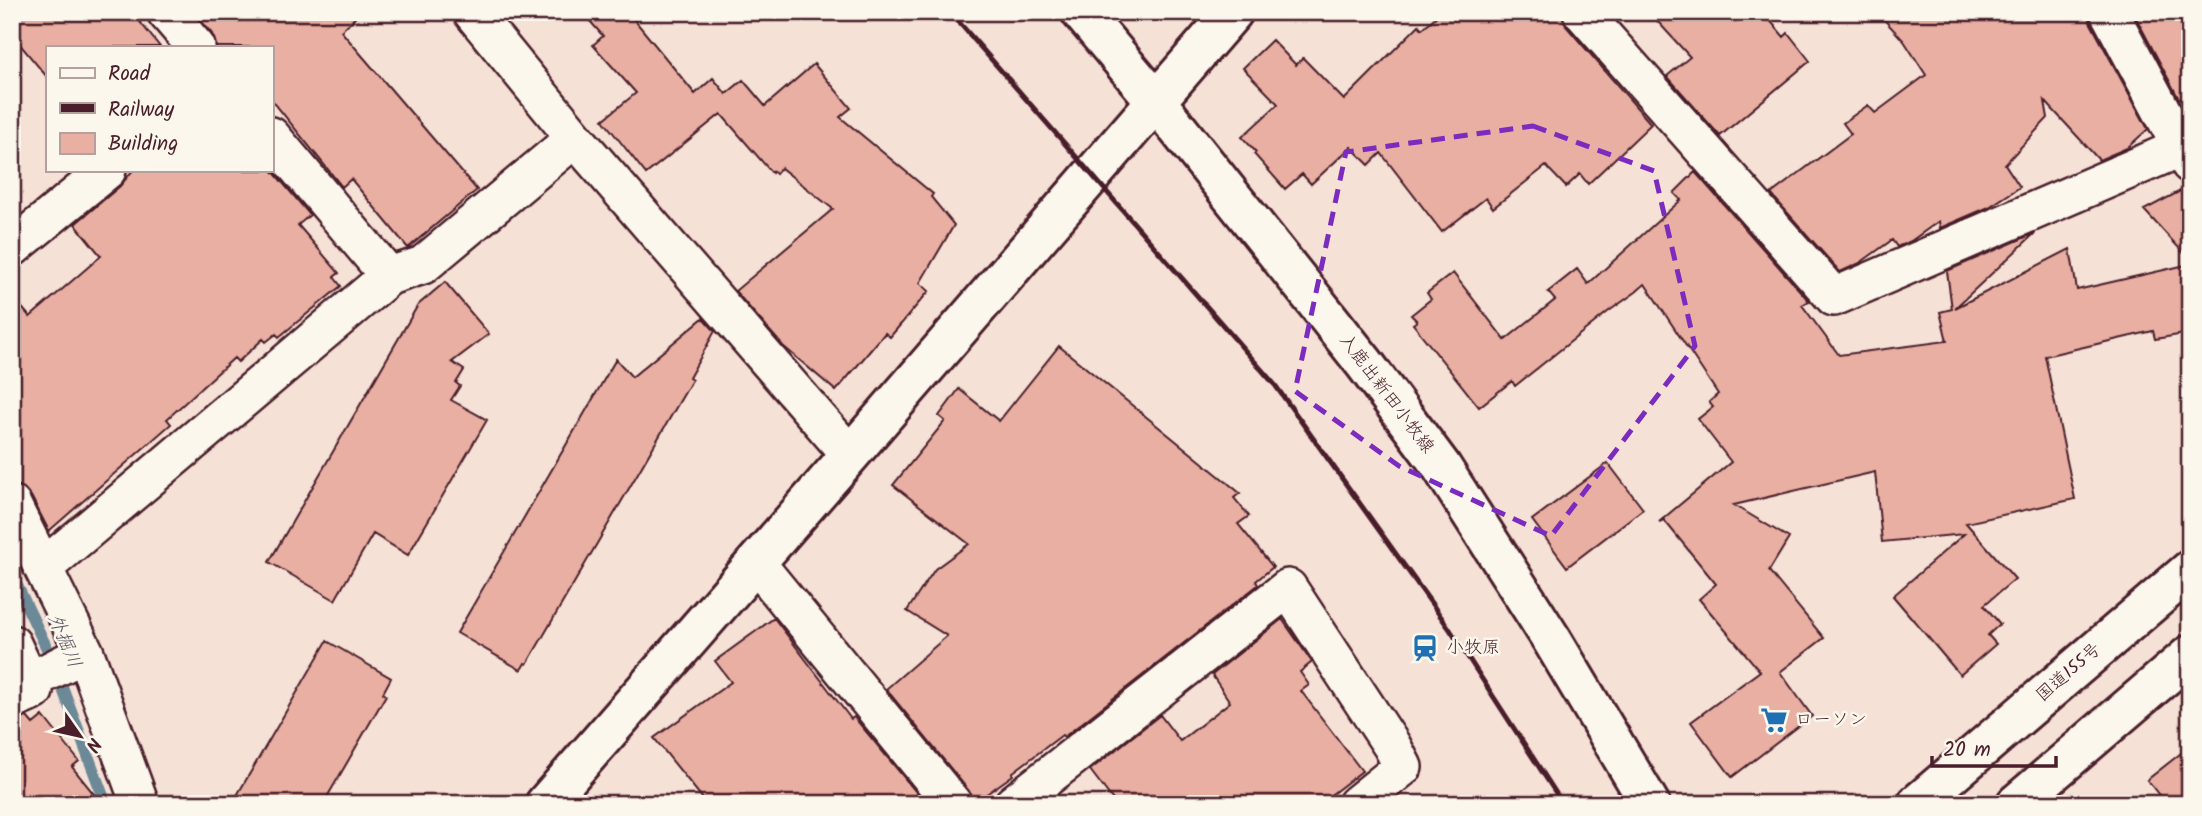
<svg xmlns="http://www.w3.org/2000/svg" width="2202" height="816" font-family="Kalam,'Klee One',sans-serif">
<rect width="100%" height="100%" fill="#f5e1d6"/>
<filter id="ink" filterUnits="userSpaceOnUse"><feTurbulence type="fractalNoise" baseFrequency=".0143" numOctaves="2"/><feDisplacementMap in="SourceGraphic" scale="14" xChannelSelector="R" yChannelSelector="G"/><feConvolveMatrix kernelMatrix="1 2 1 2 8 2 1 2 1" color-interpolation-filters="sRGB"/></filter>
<g filter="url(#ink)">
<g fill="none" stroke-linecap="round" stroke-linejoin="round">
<!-- stream -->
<path stroke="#6c8998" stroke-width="12" d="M12,575L51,657L106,804"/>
</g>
<!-- building -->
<path fill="#e8afa2" stroke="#4a1f2b" stroke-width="2" d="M12,12H132L160,47H47V77L12,35Z
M208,12H361L341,31L477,190L408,248L351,179L342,187L271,99V47H216L212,34L200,19Z
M582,12H628L695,94L713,78L726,94L743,80L765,106L814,64L851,108L840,117L933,194L931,197L954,225L920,283L929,291L890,337L885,333L836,391L783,346L735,291L833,209L781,168L776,174L773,171L772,173L721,114L646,174L603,120L636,93L593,45L603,36Z
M1441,12H1562L1566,26L1651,124L1588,184L1580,174L1566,187L1546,166L1493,208L1486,198L1442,232L1381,153L1369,165L1351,147L1311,184L1302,174L1285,189L1254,154L1256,152L1242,137L1278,104L1243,68L1272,40L1296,65L1303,58L1344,100L1419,25L1422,29Z
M1649,12H1763L1784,37L1788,33L1810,61L1720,136L1667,76L1690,57Z
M1877,12H2088L2090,22L2148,129L2127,148L2099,160L2045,101L2048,118L2005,164L2020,187L1989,207L1940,228L1939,221L1911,241L1897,247L1892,240L1860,263L1840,272L1771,194L1851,134L1843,123L1868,105L1875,113L1926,75L1904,41Z
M2133,12H2190V90L2179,99Z
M133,170H272L310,215L298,225L339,273L334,277L341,286L279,337L276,334L266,342L263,339L238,362L234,358L167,419L171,424L49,531L31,496L24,488L17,485L12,476V296L30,317L101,256L75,224L120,186Z
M1695,172L1809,301L1802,305L1839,355L1947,341L1940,312L1952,309L1947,271L2035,233L1955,308L2070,249L2077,290L2190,264V333L2155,339L2153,331L2045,356L2075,499L1966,523L2015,579L1984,605L2000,624L1988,635L1996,644L1960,675L1893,596L1964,534L1882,542L1875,472L1734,505L1789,538L1769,571L1824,638L1780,672L1812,716L1732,777L1691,722L1760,671L1699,599L1716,584L1664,520L1659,522L1731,462L1698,419L1713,407L1709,402L1718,394L1645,284L1636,292L1609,311L1515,386L1512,381L1479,407L1413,324L1417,321L1411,315L1431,299L1427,293L1453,273L1505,340L1555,300L1548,292L1577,269L1588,284L1681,200L1674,193Z
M2190,186V260L2144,210Z
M445,282L489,334L452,362L464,370L456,383L460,386L451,400L487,420L408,555L373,534L335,600L269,562L418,305Z
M703,318L715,331L689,378L692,380L527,664L525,663L521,670L457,633L616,359L632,377Z
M1059,346L1240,493L1234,498L1249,516L1238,524L1273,567L1256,581L1258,585L1064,737L1062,735L1012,773L1013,775L974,803L969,791L886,689L947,636L907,611L935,569L969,544L893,485L945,421L939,416L959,389L999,421Z
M1608,463L1643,509L1567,567L1532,520Z
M774,618L851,719L854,717L926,804H707L654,738L731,682L715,661Z
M1282,619L1312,662L1300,672L1309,685L1301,691L1362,771L1319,804H1116L1090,770L1160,715L1180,741L1230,702L1212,675Z
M327,641L391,678L383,693L386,695L348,761L323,804H232Z
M43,716L79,761L72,767L102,804H12V722L27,717L33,724Z
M2190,746V804H2166L2147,780Z"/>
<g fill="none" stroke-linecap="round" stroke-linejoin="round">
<defs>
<path id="street" d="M166,12L196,47
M472,12L575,138L850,455
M1582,12L1834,297L2180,148L2190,147
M2109,12L2190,164
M271,136L389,276
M12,248L107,170
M12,505L85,653L140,804
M756,563L953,804
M43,568L389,276L423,265L575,138
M12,644L34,691L12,701
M30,681L85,653
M1013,804L1288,588L1392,746L1403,767L1357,804"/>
<path id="secondary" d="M1081,12L1155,100L1365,364L1441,466L1552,640L1650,804
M545,804L850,455L1233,12"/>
<path id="highway" d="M1917,804L2190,570
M2016,804L2190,655"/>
</defs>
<!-- street casing -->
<use href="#street" stroke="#4a1f2b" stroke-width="42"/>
<!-- secondary casing -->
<use href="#secondary" stroke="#4a1f2b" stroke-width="44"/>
<!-- highway casing -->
<use href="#highway" stroke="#4a1f2b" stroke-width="44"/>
<!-- street -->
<use href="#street" stroke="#fbf7ec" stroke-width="37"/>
<!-- secondary -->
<use href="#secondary" stroke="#fbf7ec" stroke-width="38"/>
<!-- highway -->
<use href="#highway" stroke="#fbf7ec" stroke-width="38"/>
<!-- rail -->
<path stroke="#4a1f2b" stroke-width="5" d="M950,12L1275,385L1449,628L1563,804"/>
</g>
</g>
<!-- marked area -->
<path fill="none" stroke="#7b2cbf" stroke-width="5" stroke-dasharray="14 9" stroke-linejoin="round" d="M1533,126L1654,171L1695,346L1551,536L1399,466L1295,391L1346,152Z"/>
<!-- icons -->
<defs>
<symbol id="station-bare" viewBox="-9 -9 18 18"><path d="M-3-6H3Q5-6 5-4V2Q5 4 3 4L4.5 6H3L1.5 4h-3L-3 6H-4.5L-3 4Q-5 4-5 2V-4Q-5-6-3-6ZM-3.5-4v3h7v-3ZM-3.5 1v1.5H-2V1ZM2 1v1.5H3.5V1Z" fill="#1f6fb2" stroke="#fbf7ec" stroke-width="2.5" paint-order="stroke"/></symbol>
<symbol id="supermarket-bare" viewBox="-9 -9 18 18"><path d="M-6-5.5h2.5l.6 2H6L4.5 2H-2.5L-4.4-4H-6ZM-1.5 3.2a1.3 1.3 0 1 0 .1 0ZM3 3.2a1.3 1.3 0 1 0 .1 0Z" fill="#1f6fb2" stroke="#fbf7ec" stroke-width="2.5" paint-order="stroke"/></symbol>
</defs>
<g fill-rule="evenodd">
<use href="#station-bare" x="1406" y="629" width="38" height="38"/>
<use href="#supermarket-bare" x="1755" y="701" width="38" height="38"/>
</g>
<g text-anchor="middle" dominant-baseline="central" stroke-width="5" stroke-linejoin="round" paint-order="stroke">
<!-- street labels -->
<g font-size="18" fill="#4a1f2b" stroke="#fbf7ec">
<text transform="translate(1386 394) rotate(53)">入鹿出新田小牧線</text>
<text transform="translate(2069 673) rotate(-41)">国道155号</text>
</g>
<!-- poi labels -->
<g font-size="18" fill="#4a1f2b" stroke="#fbf7ec" text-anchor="start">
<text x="1446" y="648">小牧原</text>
<text x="1795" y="720">ローソン</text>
</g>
<!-- water labels -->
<g font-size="19" font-style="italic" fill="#5b5461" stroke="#fbf7ec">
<text transform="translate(64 641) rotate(67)">外掘川</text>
</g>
</g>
<!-- margin -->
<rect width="2202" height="816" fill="none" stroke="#fbf7ec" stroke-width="42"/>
<rect x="21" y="21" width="2160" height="774" fill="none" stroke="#4a1f2b" stroke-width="2.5" filter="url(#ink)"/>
<!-- legend -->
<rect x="46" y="46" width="228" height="126" fill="#fbf7ec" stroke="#b4a19f" stroke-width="2"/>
<rect x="60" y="68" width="35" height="10" fill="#fbf7ec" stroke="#b4a19f" stroke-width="2"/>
<text x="108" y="80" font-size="21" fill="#4a1f2b">Road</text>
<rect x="60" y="103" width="35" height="10" fill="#4a1f2b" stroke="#b4a19f" stroke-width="2"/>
<text x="108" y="116" font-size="21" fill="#4a1f2b">Railway</text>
<rect x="60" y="133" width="35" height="21" fill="#e8afa2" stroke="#b4a19f" stroke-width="2"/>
<text x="108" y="150" font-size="21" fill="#4a1f2b">Building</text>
<!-- north arrow -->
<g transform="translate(80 736) rotate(124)" stroke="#fbf7ec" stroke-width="5" paint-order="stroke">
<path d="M0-5L12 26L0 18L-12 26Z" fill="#4a1f2b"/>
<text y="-10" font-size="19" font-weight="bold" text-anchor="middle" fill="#4a1f2b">N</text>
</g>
<!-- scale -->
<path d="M1932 756v10h124v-10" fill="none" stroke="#4a1f2b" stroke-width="3.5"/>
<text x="1943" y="756" font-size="21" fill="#4a1f2b" stroke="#fbf7ec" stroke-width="5" paint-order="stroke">20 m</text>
</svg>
